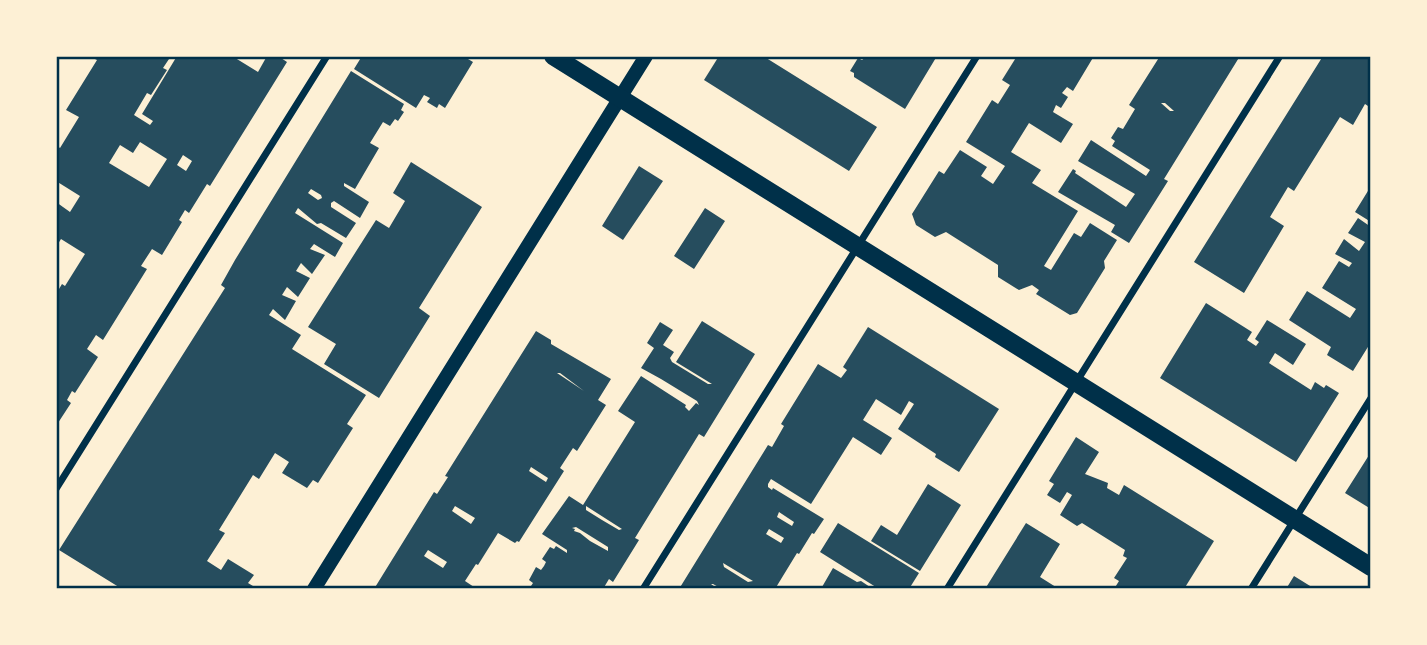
<svg xmlns="http://www.w3.org/2000/svg" width="1427" height="645" font-family="'Sofia Sans Condensed',sans-serif">
<rect width="100%" height="100%" fill="#fdf0d5"/>
<!-- building -->
<path fill="#264d5e" fill-rule="evenodd" d="M97,56H171L163,68L167,70L151,95L147,93L134,115L150,125L153,121L142,114L177,56H232L258,72L267,56H278L287,62L210,186L207,184L189,213L185,210L179,220L182,222L162,255L152,249L141,266L147,269L103,340L96,335L87,349L98,357L75,393L72,391L67,400L71,403L56,426V294L62,284L65,286L85,254L61,239L56,247V234L59,230L56,228V202L70,212L80,196L56,181V145L60,148L79,117L66,110L97,60L95,59ZM140,142L167,159L149,187L109,163L120,145L133,153ZM183,155L192,161L186,171L177,165Z
M362,56H463L473,62L445,108L439,104L437,108L427,102L430,98L424,95L416,108L354,69Z
M719,56H763L877,127L849,171L704,80Z
M867,56H937L905,109L854,77V73L850,71L858,58L862,60Z
M1017,56H1094L1073,91L1067,87L1062,93L1068,97L1061,108L1056,105L1053,112L1073,124L1061,143L1029,123L1011,152L1041,170L1032,183L1078,211L1044,266L1051,270L1074,233L1081,237L1090,223L1117,240L1104,261L1105,268L1077,313L1070,315L1036,294L1039,290L1032,285L1019,290L998,277V265L946,232L935,237L916,225L912,214L939,171L944,174L960,150L987,167L981,176L993,184L1005,166L966,142L992,100L998,104L1010,85L1002,80Z
M1160,56H1240L1164,179L1168,181L1129,243L1111,232L1115,225L1058,192L1073,169L1076,171L1075,173L1126,207L1135,194L1078,161L1091,140L1146,176L1150,170L1112,146L1115,141L1111,138L1118,127L1123,129L1135,109L1129,105ZM1161,103H1165L1174,111H1170Z
M1323,56H1371V108L1365,104L1353,125L1340,117L1294,191L1288,187L1270,217L1284,226L1244,293L1194,262Z
M351,71L404,104L401,110L404,112L398,121L395,119L390,126L383,122L370,143L379,148L355,189L344,183V186L369,202L360,218L334,201L331,203V207L356,223L346,238L321,223L317,224L298,208L295,213L343,243L335,257L314,244L310,249L325,255L312,274L301,263L296,271L310,278L298,297L287,287L282,295L296,301L285,320L273,309L269,315L301,335L292,349L366,395L347,424L353,428L318,483L313,480L307,488L282,473L289,462L275,453L259,479L253,475L219,530L225,533L207,561L221,570L228,559L254,575L248,583L253,586L251,589H122L59,550L225,288L221,285L235,260ZM311,189L321,195L322,198L318,200L308,193Z
M411,162L482,207L419,308L430,316L379,398L324,364L336,344L308,327L376,220L389,228L405,201L393,193Z
M639,166L663,181L623,240L602,226Z
M1371,186V222L1355,212Z
M705,208L725,221L694,269L674,256Z
M1358,218L1371,227V342L1353,371L1327,355L1331,347L1289,320L1307,291L1350,318L1356,309L1322,288L1339,261L1349,267L1352,263L1335,254L1344,239L1359,251L1365,242L1348,233Z
M1206,303L1252,332L1247,340L1256,346L1259,342L1255,339L1267,320L1306,344L1293,365L1275,353L1269,363L1311,390L1315,382L1324,388L1326,385L1339,393L1296,462L1160,378Z
M702,321L755,354L704,437L699,434L635,538L639,540L613,582L609,579L603,589H529L533,583L529,580L536,567L541,570L544,566L546,562L542,559L550,547L554,549L556,546L567,553V550L542,534L569,496L583,505L635,422L618,411L641,376L686,405L685,407L689,411L696,403L699,405L697,401L661,379L641,368L654,348L647,343L660,322L673,330L663,345L674,352L670,358L672,362L708,384H712L676,362ZM586,506L622,529L619,530L602,520L586,510ZM576,527L608,547V551L590,541L580,533L574,531L575,529L572,528Z
M868,327L999,409L959,472L935,457L936,454L898,429L914,404L909,401L901,415L876,399L863,420L892,438L881,455L853,437L811,504L771,479L768,484V487L772,490L773,488L824,519L814,534L812,533L799,554L797,553L775,589H722L713,584H711L718,589H679L768,445L772,447L784,426L781,424L818,364L841,378L847,370L843,367ZM779,512L794,522L792,526L777,517ZM769,529L784,538L781,543L766,534ZM723,563L753,581L748,582L724,567Z
M536,331L551,340V344L611,379L598,400L606,405L577,451L573,448L560,468L564,471L519,542L517,541L515,543L498,533L478,565L476,564L465,581L477,589H374L434,492L437,494L448,477L445,476ZM557,373H560L584,391ZM531,467L548,478L546,482L529,471ZM455,506L475,518L471,524L452,511ZM428,550L447,562L443,568L424,556Z
M1076,437L1099,452L1085,474L1108,483L1107,488L1119,495L1124,485L1214,541L1184,589H1114L1119,581L1114,578L1127,558L1123,556L1125,550L1082,523L1077,526L1060,515L1072,495L1067,492L1060,503L1047,495L1054,484L1049,481Z
M1371,452V509L1345,493Z
M928,484L961,505L920,571L871,541L881,525L897,535Z
M838,523L919,573L909,589H879L820,552Z
M1026,523L1060,544L1040,577L1059,589H985Z
M833,568L857,582L861,581L873,589H825L822,587Z
M1294,576L1315,589H1286Z"/>
<g fill="none" stroke-linecap="round" stroke-linejoin="round">
<!-- minor -->
<path stroke="#003049" stroke-width="7" d="M56,489L327,56
M643,589L977,56
M947,589L1280,56
M1251,589L1371,398"/>
<!-- secondary -->
<path stroke="#003049" stroke-width="14" d="M314,589L646,56"/>
<!-- primary -->
<path stroke="#003049" stroke-width="18" d="M553,56L1371,567"/>
</g>
<!-- border -->
<rect width="1427" height="645" fill="none" stroke="#fdf0d5" stroke-width="116"/>
<rect x="58" y="58" width="1311" height="529" fill="none" stroke="#003049" stroke-width="2.5"/>
</svg>
